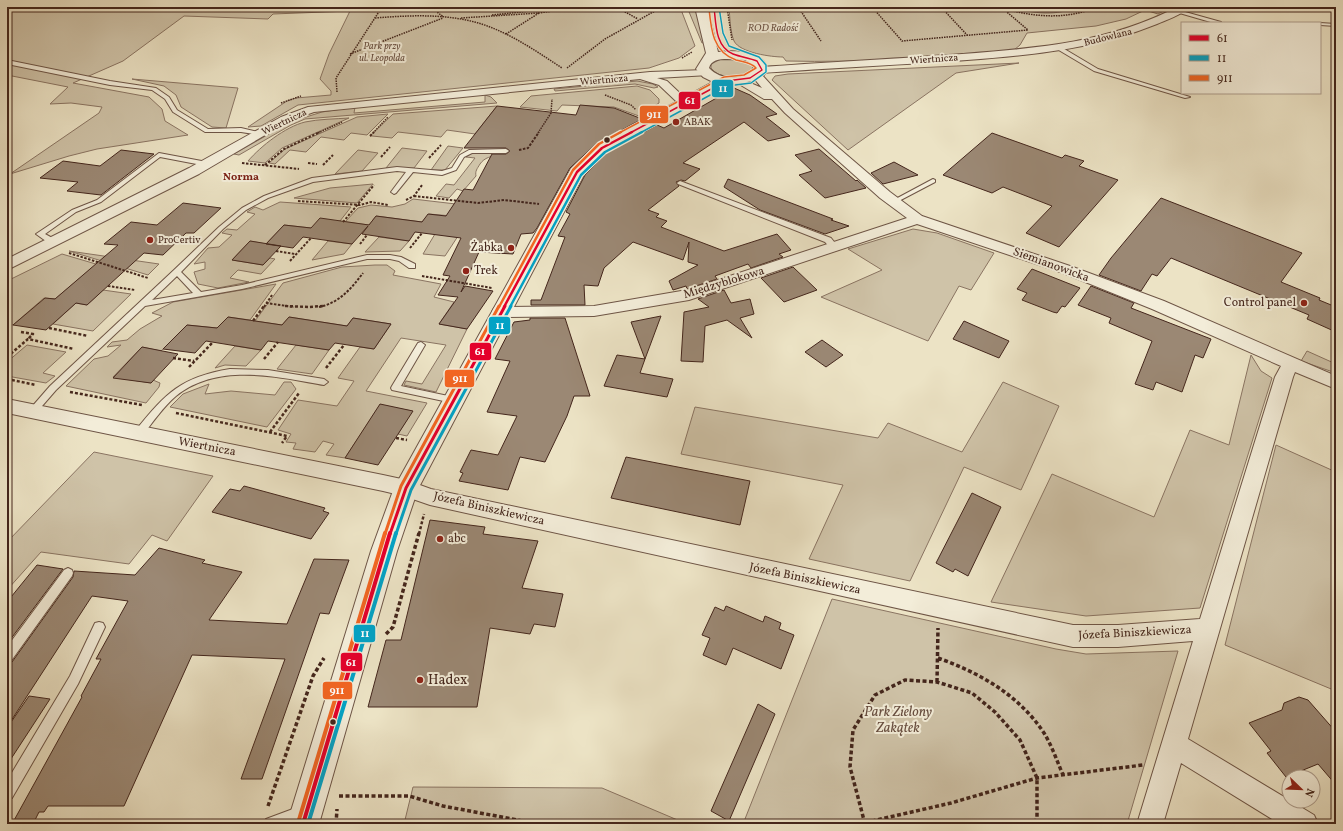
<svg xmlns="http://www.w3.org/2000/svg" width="1343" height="831" font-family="Vollkorn,serif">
<rect width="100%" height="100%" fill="#ece3c5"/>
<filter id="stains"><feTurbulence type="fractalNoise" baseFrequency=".005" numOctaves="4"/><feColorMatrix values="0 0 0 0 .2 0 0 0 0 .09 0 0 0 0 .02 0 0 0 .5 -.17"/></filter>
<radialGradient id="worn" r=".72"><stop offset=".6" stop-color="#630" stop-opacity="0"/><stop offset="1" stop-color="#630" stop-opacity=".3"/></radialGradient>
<!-- green -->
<path fill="#cfc3a8" stroke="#8a7462" d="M7,7H680L695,46L679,58L649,68L298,105L261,126L248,127L287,101L296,98L331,95V91L320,79L329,54L350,11L273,14L268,19L184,16L123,61L73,83L149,97L162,109L165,121L188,135L97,149L69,156L10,174L99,113L102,107L71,103L50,104L68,87L7,75Z
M687,7H697L706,42L702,43Z
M729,7H1171L1158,14L1145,10L1126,19L1096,26L1027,33L1020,45L1014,50C938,57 862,63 786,61L783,57C772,57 740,53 734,41C730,31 730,18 729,7Z
M737,58L744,60L753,66L752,70C742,79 720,80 711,68V64L721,59Z
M1019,63L956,73L848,150L772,80L775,76L788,74Z
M132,79L238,88L226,128L212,127L181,107L176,95L164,86Z
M637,81L653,84L658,87L654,88L635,84L555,91L554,89Z
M637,86L650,90L659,99V103L639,116L614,107L562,105L557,111L520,107L531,96Z
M485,95L491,97L497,103L305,119L291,125L239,155L234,154L290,122L322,112L355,107L354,113L485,102Z
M497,106L475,134L447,130L441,137L398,132L392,138L372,136H370L393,114Z
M388,114L367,135L351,133L344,140L321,137L306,152L290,150L275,164L269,163L285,149L357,117Z
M349,118L282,148L265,163L248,161C261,146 285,127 305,122C319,119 335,119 349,118Z
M448,146L463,148L445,170H431Z
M402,148L427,151L414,168H386Z
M358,150L378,153L362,171L335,174Z
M472,153L519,154L522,158C508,157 489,151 480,164C477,169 475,171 476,176L463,191L457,189L449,198L436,196L446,184L454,185L475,158L466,157Z
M373,184L357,203L294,198L330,188Z
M413,199L473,206L464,217L429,214L422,222L376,216L369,225L345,222L358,208L371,205L392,207L405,204Z
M280,202L351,207L340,221L311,228L284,225L266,244L250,241L232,260L263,265L270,258L275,259L261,274L238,270L230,278L249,282L218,288L198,284L194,272L205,269V262L194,264L208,248L219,247L232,235L222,233L227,229L237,230L255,214L247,212L255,207L263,210Z
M913,229L937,233L994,253L971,290L959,286L928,341L821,297L882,270L848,249Z
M460,233L445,256L423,254L435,234Z
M379,237L409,241L400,251L365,252Z
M328,241L352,244L344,254L312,260Z
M69,251L159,264L148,275Z
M62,254L123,272L92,268L55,299L44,298L13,325L7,324V281Z
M375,265H387L395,271L393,275L441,284L434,297L454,302L439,324L467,329L436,392L404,385L406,381L422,384L446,345L401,338L366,391L427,403L407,436L398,434L412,411L380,405L345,458L326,455L334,444L323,441L315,452L293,449L296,443L286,442L291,434L278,430L298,400L337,406L354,381L338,378L360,347L374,349L391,324L353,318L347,326L289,317L282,325L255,321L283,283L342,267Z
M276,284L250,320L228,317L217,328L187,325L161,351L142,347L113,377L151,383L153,380L160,383L159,387L146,403L66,386L94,359L108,356L121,345L107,347L112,342L127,340L140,329L162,316L152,313L173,302Z
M103,290L131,294L93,331L53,324L76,303L87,305Z
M27,345L66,352L43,373L55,376L46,383L7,376V362Z
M296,345L329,350L312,374L277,369Z
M235,346L261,350L246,366L225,365L215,368Z
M1307,351L1336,364V373L1301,361Z
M1251,355L1261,371L1272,378L1200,608L1086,616L991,602L1052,474L1154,517L1190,430L1229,445Z
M284,382H291L296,389L267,427L170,407L183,394L209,384L205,394L231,391L275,395Z
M1003,382L1059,406L1021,490L964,467L910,581L809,559L843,485L681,454L695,407L878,438L888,423L962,452Z
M1276,445L1336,472V691L1225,645Z
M94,452L213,476L167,541L152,535L129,564L41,552L7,590V542Z
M832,599L1056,649L1086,654L1178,651L1127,824H743Z
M413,787L602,788L687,824H404Z"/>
<!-- water -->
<path fill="#b3a38c" stroke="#87715f" d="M1013,7H1077C1057,16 1033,14 1013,7Z"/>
<!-- building -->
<path fill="#9b8874" stroke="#44261c" d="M734,88L750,95L777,114L766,117L790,136L768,141L744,122L683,163L700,169L685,181L681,180L676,182L679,186L648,210L659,214L656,217L667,221L661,227L724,251L777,234L791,250L779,254L783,257L751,268L748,264L715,276L717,279L687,289L686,286L673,290L669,281L698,265L688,262L689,242L683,260L633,242L604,268L598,286L584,285L585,305H531V300H541L565,237L558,236L570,214L566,212L585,175L608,152L657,125L664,128Z
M580,105L614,108L642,119L596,144L570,168L537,228L533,233L521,234L513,254L479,252L461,292L465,286L493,291L467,329L439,324L458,297L438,295L450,276L443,275L461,238L415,232L409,241L362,234L368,226L352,244L303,237L293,248L266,244L284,225L311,228L320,218L369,225L376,216L422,222L428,214L446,216L464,189L473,190L492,154H506L510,151L506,148H464L497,106L576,115Z
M992,133L1062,158L1065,155L1084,161L1079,166L1118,180L1059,247L1026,233L1052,206L1003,187L992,193L943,175Z
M819,149L856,181L857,180L866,188L825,198L799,175L812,171L795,155Z
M121,150L154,154L101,195L67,191L78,182L40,178L63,161L100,166Z
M894,162L918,175L883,184L871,173Z
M728,179L833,219L831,220L849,226L825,234L760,210L724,187Z
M1161,198L1302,253L1281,282L1320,298L1319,300L1336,307V332L1307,319L1309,315L1171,258L1157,276L1152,274L1141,291L1099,275L1111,258Z
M183,203L221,208L194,233H186L163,255L144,253L87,305L76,303L46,330L13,325L45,298L55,299L118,245L104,244L131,222L157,225Z
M250,241L281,246L263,265L232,260Z
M793,267L817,290L784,302L761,278Z
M1032,269L1080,288L1065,307L1062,306L1057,313L1053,312L1022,300L1027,293L1017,289Z
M1091,286L1134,303L1131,308L1211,339L1203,358L1195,355L1182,392L1156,382L1153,390L1135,384L1152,341L1109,323L1111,318L1078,305Z
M724,290L731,303L750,299L754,314L740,318L752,338L727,320L705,326L703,362L681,361L684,312L709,307L698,299Z
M661,316L645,359L631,322Z
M228,317L282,325L289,317L347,326L353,318L391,324L374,349L335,343L329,350L268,341L261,350L206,341L195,353L163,349L187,325L217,328Z
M530,318H565L590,396H574L567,416L545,462L520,457L508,490L459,481L463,473L460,472L471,450L498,455L517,416L487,412L510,361L495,359L514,322L530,320Z
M964,321L1009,341L999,358L953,339Z
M822,340L843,355L826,367L805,352Z
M142,347L178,354L151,383L113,378Z
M617,355L645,359L640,373L673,379L667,397L604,386Z
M380,404L413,411L378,465L345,458Z
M626,457L750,481L740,525L611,498Z
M244,486L325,508L323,511L329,513L311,539L212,512L230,489L240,491Z
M972,493L1001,507L968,576L955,569L953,572L936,563Z
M430,520L485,527L483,534L538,541L522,588L563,594L555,627L534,624L530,634L490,628L477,707H368L386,640H401Z
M159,548L205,560L202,563L242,572L209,620L287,624L314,559L349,560L329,614L320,613L262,779H241L285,659L192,655L124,806H48L44,812H39L33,824H12L82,697L81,696L101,659H96L128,601L92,596L7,727V664L12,662L73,577L74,571L135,575Z
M37,565L63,569L7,644V602Z
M726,606L763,622L765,616L781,623L779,629L794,635L781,669L733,648L726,665L703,655L710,638L702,635L715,607L724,611Z
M29,696L50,699L7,765V728Z
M1299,697L1308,700L1336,732V785L1318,764L1286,777L1267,753L1271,751L1249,723L1282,710L1284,703Z
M758,704L775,714L729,821L711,811Z"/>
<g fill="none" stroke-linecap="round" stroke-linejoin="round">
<defs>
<path id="service" d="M1178,10L1221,22V23H1214L1176,12V10Z
M1318,23H1320L1336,24V26L1320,25V23Z
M1057,47H1061L1098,69L1190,97L1185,98L1094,71L1057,49Z
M7,60L110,81L156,88L169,97L177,110L208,129L241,128L263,133L260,135L241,132H205L173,112L165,99L152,90L110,85L7,64Z
M469,150L506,149L509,151L506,153H472L464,157L456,170L442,175L413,172L396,193L394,194L391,192L406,172L397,171L313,182L268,198L246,210L223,229L181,272L201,292L242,285L367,255H390L401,257L415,264V268H409L399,261L390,259H367L242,289L145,306L56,390L36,413H30L29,411L30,409L50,386L174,270L219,227L242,208L264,196L312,178L397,167L442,171L452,168L460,155ZM177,276L193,293L152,300Z
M159,153L207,162L210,164L207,166L160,157L101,202L76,212L45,234L56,240V244H50L36,234L72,210L97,200Z
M933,179L935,180V182L895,203H891L890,202Z
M680,181L831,238L839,248L838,250H832L825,242L678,184L677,183Z
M421,342L425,345L401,386L453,397L457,400L456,402L453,403L392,390L391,388L392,386L418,343Z
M230,369L268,370L324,379L328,382L324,385C276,377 218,362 176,396C163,407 153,422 142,436H136L134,433L136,430C166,393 181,377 230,369Z
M68,568L72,570L73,573L72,576L11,661L7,663V647L64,570Z
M99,622L103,623L105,627L78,684L12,798L7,800V781L70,676L95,623Z
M301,806L306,808L308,813L306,818L289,824H264L266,819Z"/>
<path id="minor" d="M1177,7H1189C1182,15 1166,20 1157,24C1096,49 1032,55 967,60C899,65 830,68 762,73L757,70L762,67C829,62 895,59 962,54C1038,48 1108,43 1177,7Z
M705,70L709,71L710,73L709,75L657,78L667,81L686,99L688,101L682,104L678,103L659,85L640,79L314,112L289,121L199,174L7,270V259L189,168L281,117L308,107L650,72Z
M757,73L761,74L793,109L890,192L922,216L1073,267L1164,301L1336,376V389L1295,372L1293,377L1188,739L1314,815L1318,824H1280L1181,763L1163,824H1137L1193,641L1118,647H1073L430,505L404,496L383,491L7,413V399L383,475L406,480L431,489L1073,625H1118L1200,619L1275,377L1281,366L1152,309L1063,273L917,224L689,300L594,316L500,317L494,316L492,312L494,308L500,307L594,306L687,290L907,218L880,198L785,113L772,99H764L734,81L739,78L762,88L752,76Z"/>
<path id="tertiary" d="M695,7H707L718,52C735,50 763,50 768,70L761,78L753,81L728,85L607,151L584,174L418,489L397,551L319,824H287L371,551L394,488L571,169L597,145L713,82L703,77L696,69L706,53ZM727,59L745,60L754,65L755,69C742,80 721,81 709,68C711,60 719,59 727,59Z"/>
</defs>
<!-- service casing -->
<use href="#service" stroke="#6e5546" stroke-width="2"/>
<!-- minor casing -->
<use href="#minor" stroke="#6e5546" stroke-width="2"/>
<!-- tertiary casing -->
<use href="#tertiary" stroke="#6e5546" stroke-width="2"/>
<!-- path-far3 -->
<path stroke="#44261c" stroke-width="1.5" stroke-dasharray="1.5 1" stroke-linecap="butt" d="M437,7L438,13L444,17
M616,7L638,19
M727,7L732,40
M798,7L821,41
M872,7L902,41L1028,30L1001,7
M941,7L968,36
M1004,9C1036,17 1066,20 1097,7
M492,15L569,7
M375,18C413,15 454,13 490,27C516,37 539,53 562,68
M461,18L539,13L580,7
M506,34L539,13L536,7
M350,54L443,18
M682,58L692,52
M567,68L605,39L662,7
M337,92L336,78L382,7
M605,95L631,105L636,110
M281,103L301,96
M318,133L342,122
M373,133L388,117
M538,133L551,113L552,99"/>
<!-- path-far2 -->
<path stroke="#44261c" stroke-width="2" stroke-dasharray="2.5 1.5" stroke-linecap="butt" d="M370,136L374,132
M519,150L528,148L539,132
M381,157L390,147
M429,158L441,145
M242,163L299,169
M308,163L317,164
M265,165L284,149L320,132
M323,165L333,155
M414,196L478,203L504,200L539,204
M406,200L414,196L422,185
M298,201L360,205L371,202L388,205
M343,222L374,185
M360,244L367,235
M410,248L422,233
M276,251L295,254
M69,253L148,278
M290,261L311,238
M422,276L492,288
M108,286L135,290
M266,303L294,307
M264,307L272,295
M319,307C339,303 351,289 363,273"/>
<!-- path-far1 -->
<path stroke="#44261c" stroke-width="2.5" stroke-dasharray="3 2" stroke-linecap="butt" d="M285,306L309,307L323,306
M253,321L264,306
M49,328L88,336
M21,332L33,334L28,339
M7,357L28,339L74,349
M173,358L194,361
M264,359L278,342
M189,367L213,342
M326,368L344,345
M7,379L36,385
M70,392L142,405
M176,413L287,436L282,443
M270,432L299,393
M396,438L407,440
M419,534L424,514"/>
<!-- path -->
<path stroke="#44261c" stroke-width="3.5" stroke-dasharray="4 2.5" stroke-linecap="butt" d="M386,634L393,627L419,533
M938,658C980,673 1019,695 1044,733C1052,746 1057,761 1063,775
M937,682L938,628
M339,796H409L443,806L539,824
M268,806L313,676L324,658
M336,824L337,809
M859,824L951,803L1037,778L1143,765
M865,824L850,767L853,730L875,695L905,680L937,682L972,693L995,712L1020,740L1037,778V818L1034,824"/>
<!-- service -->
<use href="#service" fill="#f3edd9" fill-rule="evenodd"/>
<!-- minor -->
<use href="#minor" fill="#f3edd9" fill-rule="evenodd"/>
<!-- tertiary -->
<use href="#tertiary" fill="#f3edd9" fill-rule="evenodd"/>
<defs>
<path id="bus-1-far3" d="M630,133L726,81L750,78L762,70L757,61C749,58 741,57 733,54C715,47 716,23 714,7"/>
<path id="bus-1-far2" d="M504,307L577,172L602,148L632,132"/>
<path id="bus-1-far1" d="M390,534L406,488L505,306"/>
<path id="bus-1" d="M303,824L390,533"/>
<path id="bus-2-far3" d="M640,133L727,86L751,83L766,72V65L759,57L729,46L723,33L719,7"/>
<path id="bus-2-far2" d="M510,307L581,175L605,152L642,132"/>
<path id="bus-2-far1" d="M396,534L411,490L511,306"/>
<path id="bus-2" d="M308,824L396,533"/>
<path id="bus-3-far3" d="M619,133L724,77L744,75L756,68C751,62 743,62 736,60C713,52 711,30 709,8"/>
<path id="bus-3-far2" d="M499,307L573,170L599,144L621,132"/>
<path id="bus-3-far1" d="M385,534L401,486L499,306"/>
<path id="bus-3" d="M298,823L385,533"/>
</defs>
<!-- bus-1-far3 casing -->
<use href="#bus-1-far3" stroke="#f3edd9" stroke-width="3"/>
<!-- bus-1-far2 casing -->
<use href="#bus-1-far2" stroke="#f3edd9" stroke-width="5"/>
<!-- bus-1-far1 casing -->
<use href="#bus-1-far1" stroke="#f3edd9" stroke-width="6"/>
<!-- bus-1 casing -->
<use href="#bus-1" stroke="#f3edd9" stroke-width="7"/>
<!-- bus-2-far3 casing -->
<use href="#bus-2-far3" stroke="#f3edd9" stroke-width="3"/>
<!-- bus-2-far2 casing -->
<use href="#bus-2-far2" stroke="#f3edd9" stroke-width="5"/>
<!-- bus-2-far1 casing -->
<use href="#bus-2-far1" stroke="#f3edd9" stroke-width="6"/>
<!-- bus-2 casing -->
<use href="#bus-2" stroke="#f3edd9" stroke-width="7"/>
<!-- bus-3-far3 casing -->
<use href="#bus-3-far3" stroke="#f3edd9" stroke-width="3"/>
<!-- bus-3-far2 casing -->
<use href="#bus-3-far2" stroke="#f3edd9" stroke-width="5"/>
<!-- bus-3-far1 casing -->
<use href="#bus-3-far1" stroke="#f3edd9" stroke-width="6"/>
<!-- bus-3 casing -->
<use href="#bus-3" stroke="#f3edd9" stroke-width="7"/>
<!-- bus-1-far3 -->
<use href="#bus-1-far3" stroke="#e4002b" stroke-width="1.5"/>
<!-- bus-1-far2 -->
<use href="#bus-1-far2" stroke="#e4002b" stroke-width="2.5"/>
<!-- bus-1-far1 -->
<use href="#bus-1-far1" stroke="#e4002b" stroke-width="3"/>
<!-- bus-1 -->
<use href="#bus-1" stroke="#e4002b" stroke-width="4"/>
<!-- bus-2-far3 -->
<use href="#bus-2-far3" stroke="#03a2c5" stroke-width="1.5"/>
<!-- bus-2-far2 -->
<use href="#bus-2-far2" stroke="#03a2c5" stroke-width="2.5"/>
<!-- bus-2-far1 -->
<use href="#bus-2-far1" stroke="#03a2c5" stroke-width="3"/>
<!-- bus-2 -->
<use href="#bus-2" stroke="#03a2c5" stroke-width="4"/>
<!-- bus-3-far3 -->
<use href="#bus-3-far3" stroke="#f26522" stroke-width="1.5"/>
<!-- bus-3-far2 -->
<use href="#bus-3-far2" stroke="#f26522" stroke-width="2.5"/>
<!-- bus-3-far1 -->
<use href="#bus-3-far1" stroke="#f26522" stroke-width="3"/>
<!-- bus-3 -->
<use href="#bus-3" stroke="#f26522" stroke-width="4"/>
</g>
<!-- markers -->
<g fill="#8f2418" stroke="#f3edd9" stroke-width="1.5">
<circle cx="676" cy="122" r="4"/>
<circle cx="150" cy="240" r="4"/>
<circle cx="511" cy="248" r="4"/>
<circle cx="466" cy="271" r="4"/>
<circle cx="1304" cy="303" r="4"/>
<circle cx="440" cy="539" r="4"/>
<circle cx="420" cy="680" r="4"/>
</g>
<g fill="#44261c" stroke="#f3edd9" stroke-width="1.5">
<circle cx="607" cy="140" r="3.5"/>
<circle cx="333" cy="722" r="3.5"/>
</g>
<g text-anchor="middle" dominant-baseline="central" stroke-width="4" stroke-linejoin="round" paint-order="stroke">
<!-- far-park labels -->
<g font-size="10" font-style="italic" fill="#674d3f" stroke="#f3edd9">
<text x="773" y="28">ROD Radość</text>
<text x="382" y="46">Park przy<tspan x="382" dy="12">ul. Leopolda</tspan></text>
</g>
<!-- far-street labels -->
<g font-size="10" fill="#44261c" stroke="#f3edd9">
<text transform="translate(1108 37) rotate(-14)">Budowlana</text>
<text transform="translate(934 59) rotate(-4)">Wiertnicza</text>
<text transform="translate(604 80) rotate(-5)">Wiertnicza</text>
<text transform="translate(284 122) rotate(-26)">Wiertnicza</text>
</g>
<!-- far-poi labels -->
<g font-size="10" fill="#44261c" stroke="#f3edd9" text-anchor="start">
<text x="684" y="122">ABAK</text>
<text x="158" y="240">ProCertiv</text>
</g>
<!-- far-neighbourhood labels -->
<g font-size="11" font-weight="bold" fill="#7a1f14" stroke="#f3edd9">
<text x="241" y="177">Norma</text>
</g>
<!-- poi labels -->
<g font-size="12" fill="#44261c" stroke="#f3edd9" text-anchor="end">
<text x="503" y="248">Żabka</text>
<text x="474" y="271" text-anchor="start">Trek</text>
<text x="1296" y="303">Control panel</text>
<text x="448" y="539" text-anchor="start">abc</text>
</g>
<!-- street labels -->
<g font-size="12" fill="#44261c" stroke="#f3edd9">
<text transform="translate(1051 265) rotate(20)">Siemianowicka</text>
<text transform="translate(724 283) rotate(-17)">Międzyblokowa</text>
<text transform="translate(207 447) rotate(11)">Wiertnicza</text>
<text transform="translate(489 509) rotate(13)">Józefa Biniszkiewicza</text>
<text transform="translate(805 579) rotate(12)">Józefa Biniszkiewicza</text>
<text transform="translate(1135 633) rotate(-3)">Józefa Biniszkiewicza</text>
</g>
<!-- near-poi labels -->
<g font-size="14" fill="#44261c" stroke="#f3edd9" text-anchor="start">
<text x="428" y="680">Hadex</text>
</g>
<!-- near-park labels -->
<g font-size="14" font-style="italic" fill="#674d3f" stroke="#f3edd9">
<text x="898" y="712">Park Zielony<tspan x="898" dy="16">Zakątek</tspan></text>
</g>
</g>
<g stroke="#f3edd9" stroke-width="1.5">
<rect x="711" y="79" width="23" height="19" rx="4" fill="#03a2c5"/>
<rect x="678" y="91" width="23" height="19" rx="4" fill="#e4002b"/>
<rect x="639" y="105" width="30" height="19" rx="4" fill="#f26522"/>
<rect x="488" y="316" width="23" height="19" rx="4" fill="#03a2c5"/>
<rect x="469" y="342" width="23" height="19" rx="4" fill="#e4002b"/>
<rect x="444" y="369" width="31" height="19" rx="4" fill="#f26522"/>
<rect x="353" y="624" width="23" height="19" rx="4" fill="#03a2c5"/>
<rect x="340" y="652" width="23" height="20" rx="4" fill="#e4002b"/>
<rect x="322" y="681" width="31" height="19" rx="4" fill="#f26522"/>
</g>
<g font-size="11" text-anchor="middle" font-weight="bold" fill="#fff">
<text x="723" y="92">11</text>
<text x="690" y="104">61</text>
<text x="654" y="118">911</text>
<text x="500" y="329">11</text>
<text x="480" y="355">61</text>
<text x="460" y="382">911</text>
<text x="365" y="637">11</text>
<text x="351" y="666">61</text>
<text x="337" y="694">911</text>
</g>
<!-- margin -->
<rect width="1343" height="831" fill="none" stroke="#ece3c5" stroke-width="24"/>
<rect x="8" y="8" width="1327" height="815" fill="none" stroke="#44261c" stroke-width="2"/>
<rect x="12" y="12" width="1319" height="807" fill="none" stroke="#44261c"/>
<!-- legend -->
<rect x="1181" y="22" width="140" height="72" fill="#f3edd9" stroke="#ad9d8d"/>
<rect x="1189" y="35" width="20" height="6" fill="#e4002b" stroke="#ad9d8d"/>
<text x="1217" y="42" font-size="12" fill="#44261c">61</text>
<rect x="1189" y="55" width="20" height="6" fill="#03a2c5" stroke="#ad9d8d"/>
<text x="1217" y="62" font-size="12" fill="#44261c">11</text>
<rect x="1189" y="75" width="20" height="6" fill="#f26522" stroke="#ad9d8d"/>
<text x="1217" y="82" font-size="12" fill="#44261c">911</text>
<!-- north arrow -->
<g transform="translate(1301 789) rotate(113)"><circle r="19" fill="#f3edd9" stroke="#ad9d8d"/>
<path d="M0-3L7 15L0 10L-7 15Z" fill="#8f2418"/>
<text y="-6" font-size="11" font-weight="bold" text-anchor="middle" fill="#44261c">N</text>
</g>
<rect width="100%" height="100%" filter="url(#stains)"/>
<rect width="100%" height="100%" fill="url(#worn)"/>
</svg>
